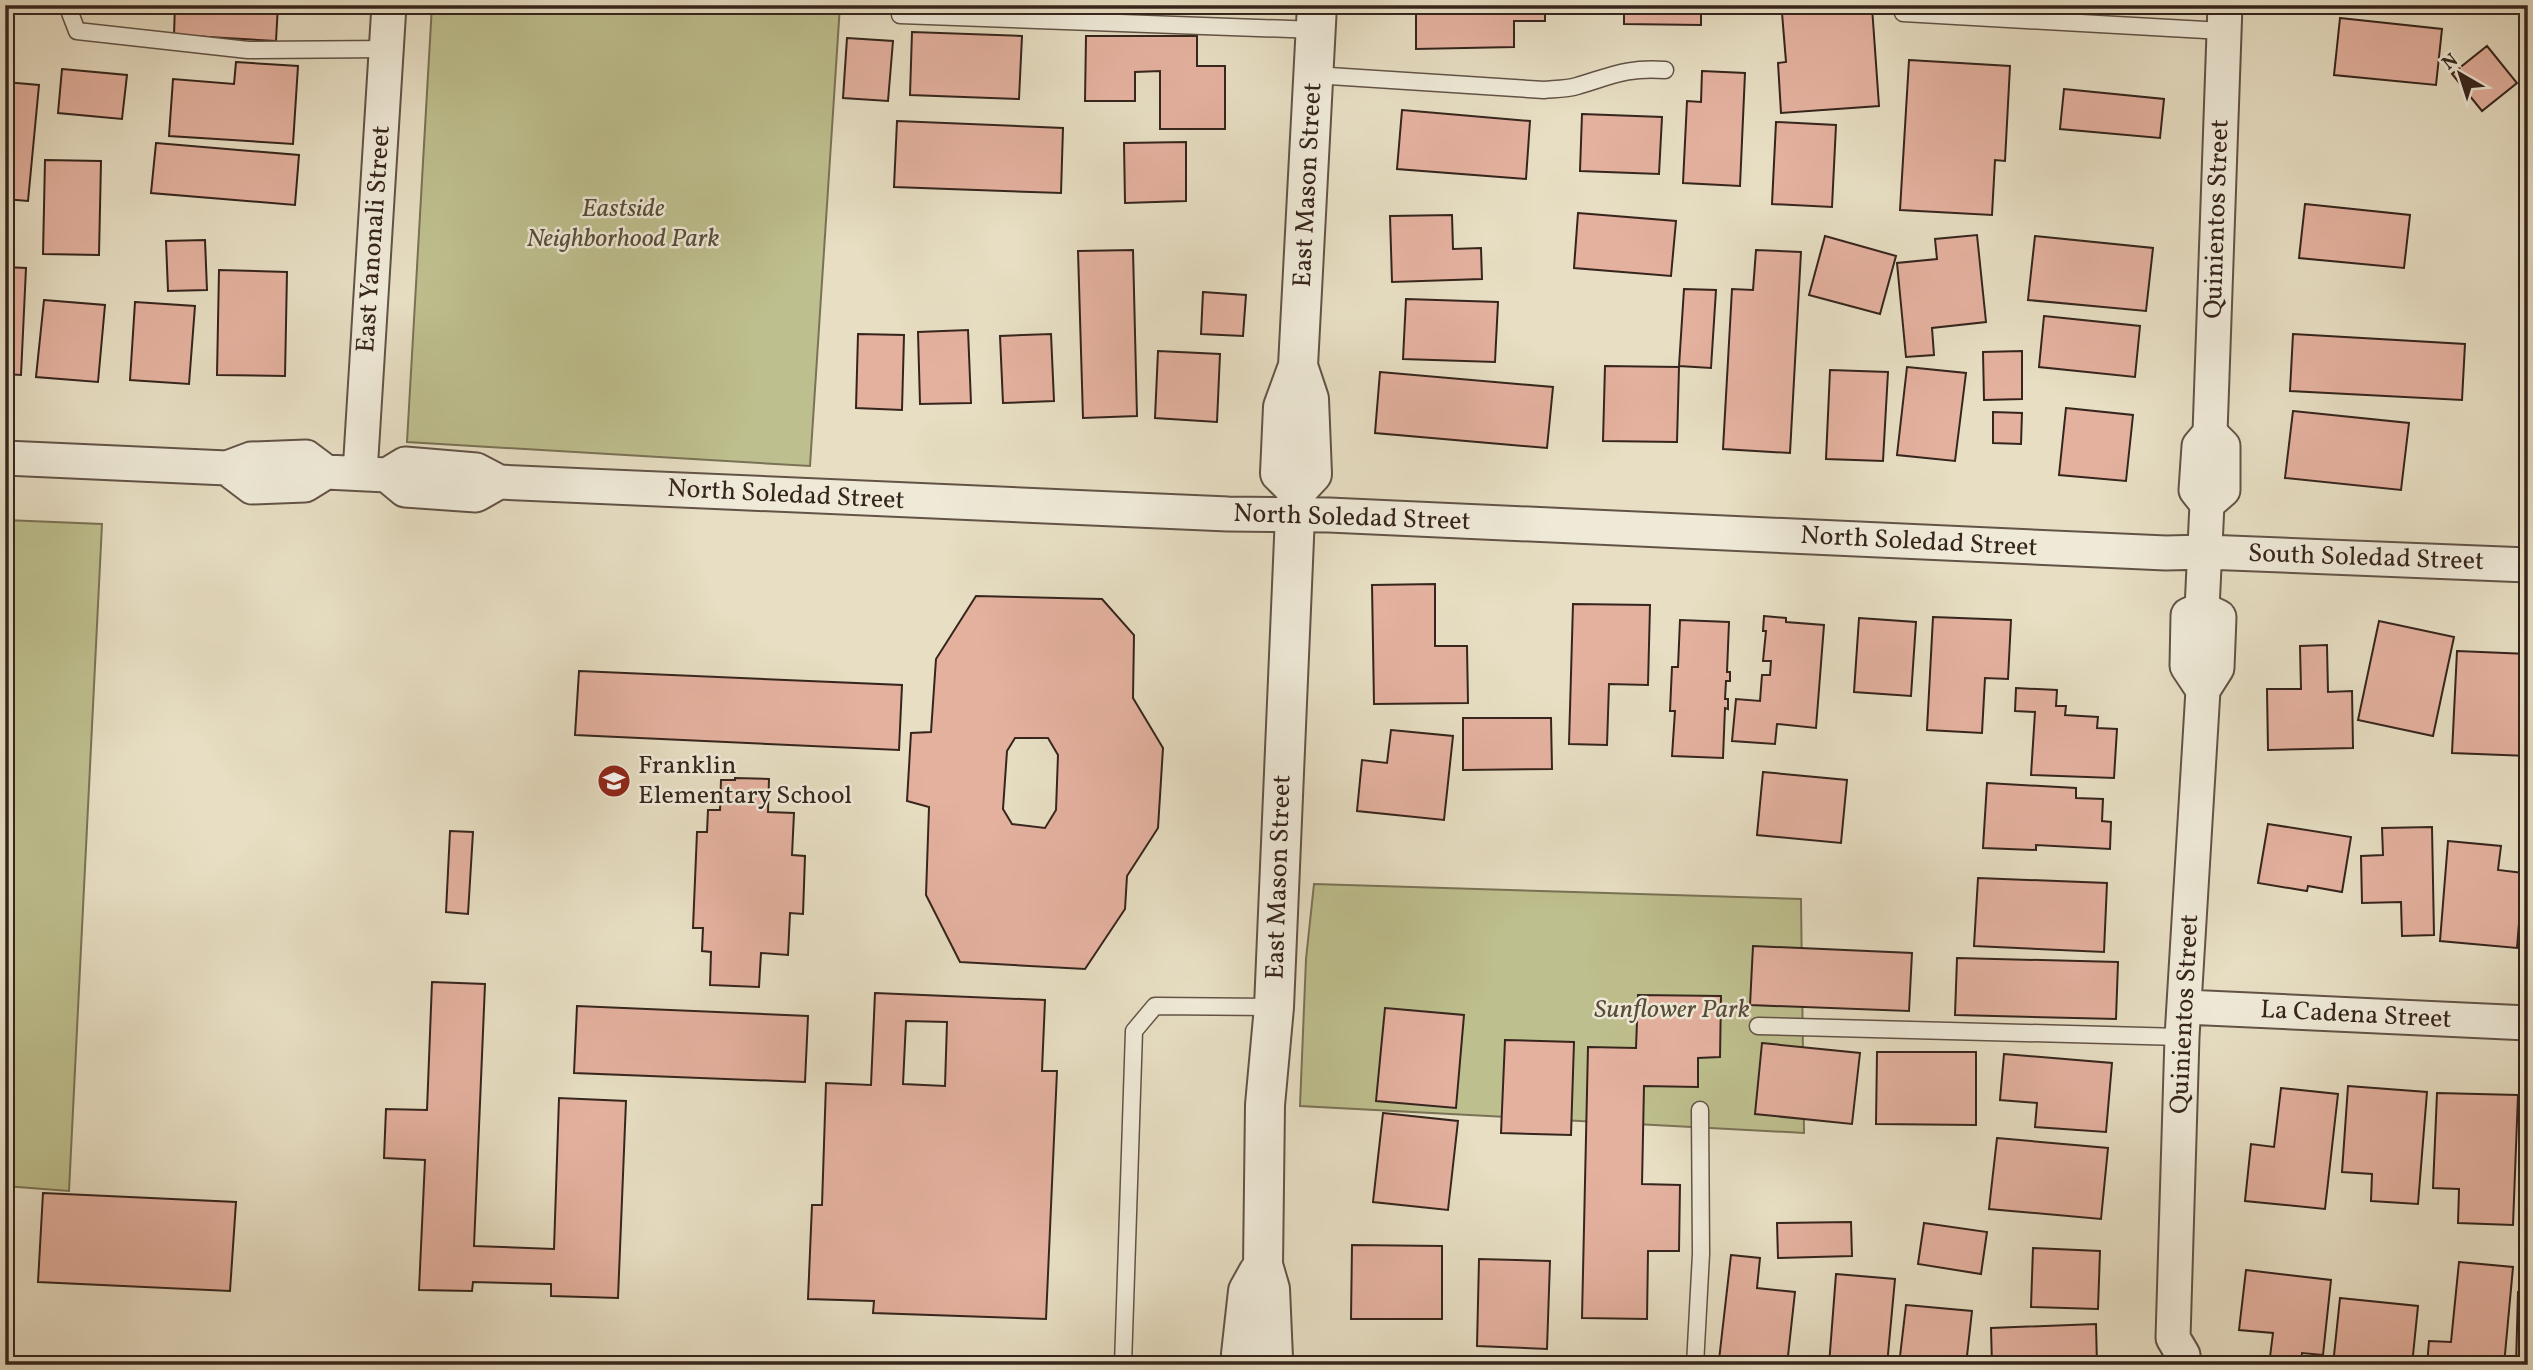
<svg xmlns="http://www.w3.org/2000/svg" width="2533" height="1370" font-family="Vollkorn,serif">
<rect width="100%" height="100%" fill="#e7dec3"/>
<filter id="stains"><feTurbulence type="fractalNoise" baseFrequency=".00286" numOctaves="4"/><feColorMatrix values="0 0 0 0 .2 0 0 0 0 .09 0 0 0 0 .02 0 0 0 .5 -.17"/></filter>
<radialGradient id="worn" r=".72"><stop offset=".6" stop-color="#630" stop-opacity="0"/><stop offset="1" stop-color="#630" stop-opacity=".3"/></radialGradient>
<!-- green -->
<path fill="#bebf8e" stroke="#7a7256" stroke-width="2" d="M432,5H840L810,466L407,442Z
M5,520L102,524L69,1191L5,1186Z
M1314,884L1801,899L1804,1133L1300,1106L1306,959Z"/>
<!-- building -->
<path fill="#e4b19f" stroke="#36251d" stroke-width="2" fill-rule="evenodd" d="M175,5H278L276,41L174,35Z
M1416,5H1545V21H1514V47L1416,49Z
M1624,5H1701V25L1624,24Z
M2427,5H2507V14Z
M1872,7L1879,106L1781,113L1778,63L1786,62L1782,13Z
M2340,18L2442,29L2436,85L2334,75Z
M912,32L1022,36L1019,99L910,95Z
M1086,36H1197V66H1225V129H1160V71L1135,72V101H1085Z
M847,38L893,41L888,101L843,98Z
M2487,46L2517,83L2482,111L2452,74Z
M1909,60L2010,66L2005,161L1995,160L1992,215L1900,210Z
M236,62L298,66L293,144L169,136L173,79L234,84Z
M62,69L127,75L122,119L58,113Z
M1702,71L1745,73L1740,186L1683,183L1687,101L1701,102Z
M5,82L39,85L28,201L5,199Z
M2064,89L2164,99L2160,138L2060,129Z
M1402,110L1530,121L1526,179L1397,169Z
M1582,114L1662,117L1659,174L1580,171Z
M897,121L1063,128L1061,193L894,187Z
M1776,122L1836,125L1832,207L1772,204Z
M1186,142V201L1125,203L1124,143Z
M156,143L299,155L295,205L151,193Z
M45,160L101,161L99,255L43,254Z
M2305,204L2410,215L2404,268L2299,258Z
M1578,213L1676,221L1671,276L1574,268Z
M1452,215L1453,249L1481,248L1482,279L1392,282L1390,216Z
M1977,235L1986,322L1932,328L1934,355L1906,357L1897,263L1937,259L1935,239Z
M1825,236L1896,256L1880,314L1809,295Z
M2035,236L2153,248L2146,311L2028,300Z
M205,240L207,290L168,291L166,241Z
M1133,250L1137,416L1083,418L1078,251Z
M1756,250L1801,252L1790,453L1723,449L1732,289L1753,290Z
M5,267L26,268L21,375L5,374Z
M219,270L287,272L285,376L217,375Z
M1684,289L1716,290L1711,368L1679,366Z
M1203,292L1246,295L1243,336L1201,334Z
M1406,299L1498,302L1495,362L1403,359Z
M44,300L105,305L98,382L36,377Z
M2522,300H2528V460H2526Z
M135,302L195,306L189,384L130,380Z
M2044,316L2140,326L2135,377L2039,367Z
M968,330L971,403L920,404L918,332Z
M858,334L904,335L902,410L856,408Z
M1051,334L1054,401L1003,403L1000,336Z
M2293,334L2465,344L2462,400L2290,391Z
M1158,351L1220,354L1217,422L1155,418Z
M2022,351V399L1984,400L1983,352Z
M1605,366L1679,367L1677,442L1603,441Z
M1907,367L1966,373L1955,461L1897,455Z
M1830,370L1888,372L1883,461L1826,459Z
M1380,372L1553,387L1547,448L1375,433Z
M2066,408L2133,415L2126,481L2059,475Z
M2293,411L2409,423L2401,490L2285,478Z
M1993,412L2022,413L2021,444L1993,443Z
M1435,584V646H1467L1468,703L1374,704L1372,585Z
M976,596L1102,599L1134,635L1133,698L1163,748L1158,828L1127,876L1125,909L1085,969L960,962L926,895L929,807L907,801L911,733L931,732L936,659ZM1015,738H1048L1058,755L1056,810L1045,828L1012,824L1003,809L1007,751Z
M1573,604L1650,605L1648,685L1609,684L1607,745L1569,744Z
M1764,616L1786,618V622L1824,625L1816,728L1777,724L1775,744L1732,741L1736,699L1760,701L1762,675H1770L1771,661H1763L1766,631H1763Z
M1933,617L2011,620L2008,679L1985,678L1982,733L1927,730Z
M1859,618L1916,622L1911,696L1854,692Z
M1680,620L1729,622L1727,672H1730V681H1726L1725,699H1728V709L1725,708L1723,758L1672,756L1675,711H1670L1672,667H1678Z
M2379,621L2454,637L2433,736L2358,720Z
M2327,645L2328,692L2352,691L2353,748L2268,750L2267,689H2301L2300,646Z
M2457,651L2528,654V756L2452,753Z
M579,671L902,685L899,750L575,735Z
M2016,688L2057,690L2056,706H2066L2065,715L2098,717L2097,728L2117,729L2114,778L2031,775L2035,712L2015,711Z
M1463,718H1551L1552,769L1463,770Z
M1391,730L1453,736L1444,820L1357,811L1362,760L1387,763Z
M1763,772L1847,780L1841,843L1757,835Z
M735,778L769,779L768,812L794,813L792,855L805,856L803,914L790,913L788,955L761,953L759,987L710,985L711,952L702,951L703,928H693L697,832H707L708,810H720L721,780H735Z
M1987,783L2076,788V798L2103,799L2102,821L2111,822L2110,849L2036,845V850L1983,848Z
M2268,824L2351,837L2342,892L2308,886L2307,891L2258,883Z
M2432,827L2434,935L2402,936L2401,902L2362,903L2361,856L2383,855L2382,828Z
M450,831L473,832L468,914L446,912Z
M2448,841L2501,846L2498,870L2523,873L2517,948L2440,941Z
M1978,878L2107,883L2104,952L1974,946Z
M1753,946L1912,953L1909,1011L1750,1005Z
M1957,958L2118,962L2116,1019L1955,1015Z
M432,982L485,984L474,1246L554,1249L559,1098L626,1101L618,1298L551,1296V1284L473,1282L472,1291L419,1290L425,1160L384,1158L386,1109L427,1110Z
M875,993L1045,1000L1042,1071H1057L1046,1319L873,1313L874,1301L808,1299L812,1205H822L826,1083L871,1085ZM906,1021L947,1022L945,1086L903,1084Z
M1638,995L1721,996L1720,1057L1698,1058V1087L1644,1086L1642,1184L1680,1185L1679,1251H1648L1647,1319L1582,1318L1588,1047L1636,1048Z
M577,1006L808,1016L805,1082L574,1073Z
M1385,1008L1464,1015L1456,1108L1376,1101Z
M1505,1040L1574,1042L1571,1135L1501,1133Z
M1762,1043L1860,1053L1852,1124L1755,1114Z
M1877,1052H1976V1125L1876,1124Z
M2004,1054L2112,1063L2106,1132L2035,1127L2037,1103L2000,1100Z
M2348,1086L2427,1092L2418,1204L2371,1201L2372,1174L2342,1172Z
M2281,1088L2338,1094L2325,1209L2245,1201L2251,1144L2274,1147Z
M2437,1093L2518,1095L2513,1225L2458,1223L2459,1189L2433,1188Z
M2524,1097H2528V1196H2524Z
M1383,1113L1458,1121L1448,1210L1373,1202Z
M1997,1138L2108,1148L2101,1219L1989,1209Z
M43,1193L236,1202L230,1291L38,1282Z
M1851,1222L1852,1256L1778,1258L1777,1223Z
M1924,1223L1987,1232L1981,1274L1918,1264Z
M1352,1245L1442,1246V1319H1351Z
M2033,1248L2100,1251L2098,1309L2031,1307Z
M1731,1255L1760,1258L1757,1288L1795,1292L1787,1365L1719,1360Z
M1479,1259L1550,1261L1547,1349L1477,1346Z
M2459,1262L2513,1267L2504,1365H2427L2429,1341L2451,1342Z
M2246,1270L2331,1280L2323,1355L2302,1353L2301,1365H2269L2273,1333L2239,1330Z
M1836,1274L1895,1279L1887,1365H1829Z
M2518,1292H2528V1365H2516Z
M2340,1298L2418,1306L2412,1365H2333Z
M1906,1305L1972,1311L1966,1365H1899Z
M2096,1324L2097,1365H1992L1991,1328Z"/>
<g fill="none" stroke-linecap="round" stroke-linejoin="round">
<defs>
<path id="service" d="M67,5L77,31L248,50L388,49
M1903,13L2223,31
M900,15L1317,30
M1314,75L1544,90C1554,89 1567,89 1577,86C1611,76 1628,67 1665,70
M1758,1026L2182,1037
M1123,1365L1134,1031L1155,1006L1274,1007
M1695,1365L1701,1254L1700,1110"/>
<path id="minor" d="M5,458L227,468L251,459L306,457L326,472L387,475L405,490L476,495L499,482
M227,468L252,487L305,485L326,472
M360,473L389,5
M387,475L405,464L476,470L499,482L1228,514L1329,515L2166,553L2205,552L2528,565
M2207,504L2223,490V446L2210,433
M2202,609L2207,504L2196,490L2199,446L2210,433L2225,5
M2185,1007L2528,1023
M2184,1365L2183,1355L2173,1338L2182,1037L2203,690L2217,668L2219,617L2202,609L2188,615L2187,666L2203,690"/>
<path id="tertiary" d="M1297,490L1280,473L1283,407L1298,366L1317,5
M1250,1365L1241,1354L1248,1291L1258,1273
M1269,1365L1273,1358L1270,1289L1263,1265L1265,1105L1274,1007L1295,515L1297,490L1312,474L1309,399L1298,366"/>
</defs>
<!-- service casing -->
<use href="#service" stroke="#625346" stroke-width="19"/>
<!-- minor casing -->
<use href="#minor" stroke="#625346" stroke-width="37"/>
<!-- tertiary casing -->
<use href="#tertiary" stroke="#625346" stroke-width="42"/>
<!-- service -->
<use href="#service" stroke="#efead8" stroke-width="16"/>
<!-- minor -->
<use href="#minor" stroke="#efead8" stroke-width="33"/>
<!-- tertiary -->
<use href="#tertiary" stroke="#efead8" stroke-width="38"/>
</g>
<!-- icons -->
<defs>
<symbol id="school-disc" viewBox="-11 -11 22 22"><circle r="9.5" fill="#8f2418" stroke="#efead8"/><path d="M0-5L7-2L0 1L-7-2ZM-4 1L0 2.5L4 1V4Q0 6-4 4Z" fill="#fff"/></symbol>
</defs>
<g fill-rule="evenodd">
<use href="#school-disc" x="595" y="762" width="38" height="38"/>
</g>
<g text-anchor="middle" dominant-baseline="central" stroke-width="5" stroke-linejoin="round" paint-order="stroke">
<!-- street labels -->
<g font-size="26" fill="#36251d" stroke="#efead8">
<text transform="translate(1308 185) rotate(-87)">East Mason Street</text>
<text transform="translate(2217 219) rotate(-88)">Quinientos Street</text>
<text transform="translate(374 239) rotate(-86)">East Yanonali Street</text>
<text transform="translate(786 495) rotate(3)">North Soledad Street</text>
<text transform="translate(1352 518) rotate(2)">North Soledad Street</text>
<text transform="translate(1919 542) rotate(3)">North Soledad Street</text>
<text transform="translate(2366 558) rotate(2)">South Soledad Street</text>
<text transform="translate(1279 877) rotate(-88)">East Mason Street</text>
<text transform="translate(2185 1014) rotate(-87)">Quinientos Street</text>
<text transform="translate(2356 1015) rotate(3)">La Cadena Street</text>
</g>
<!-- park labels -->
<g font-size="26" font-style="italic" fill="#584c39" stroke="#efead8">
<text x="623" y="209">Eastside<tspan x="623" dy="30">Neighborhood Park</tspan></text>
<text x="1672" y="1010">Sunflower Park</text>
</g>
<!-- poi labels -->
<g font-size="26" fill="#36251d" stroke="#efead8" text-anchor="start">
<text x="638" y="766">Franklin<tspan x="638" dy="30">Elementary School</tspan></text>
</g>
</g>
<!-- margin -->
<rect width="2533" height="1370" fill="none" stroke="#e7dec3" stroke-width="28"/>
<rect x="7" y="7" width="2519" height="1356" fill="none" stroke="#36251d" stroke-width="3.5"/>
<rect x="14" y="14" width="2505" height="1342" fill="none" stroke="#36251d" stroke-width="2"/>
<!-- north arrow -->
<g transform="translate(2460 74) rotate(321)" stroke="#efead8" stroke-width="5" paint-order="stroke">
<path d="M0-5L12 26L0 18L-12 26Z" fill="#36251d"/>
<text y="-10" font-size="19" font-weight="bold" text-anchor="middle" fill="#36251d">N</text>
</g>
<rect width="100%" height="100%" filter="url(#stains)"/>
<rect width="100%" height="100%" fill="url(#worn)"/>
</svg>
